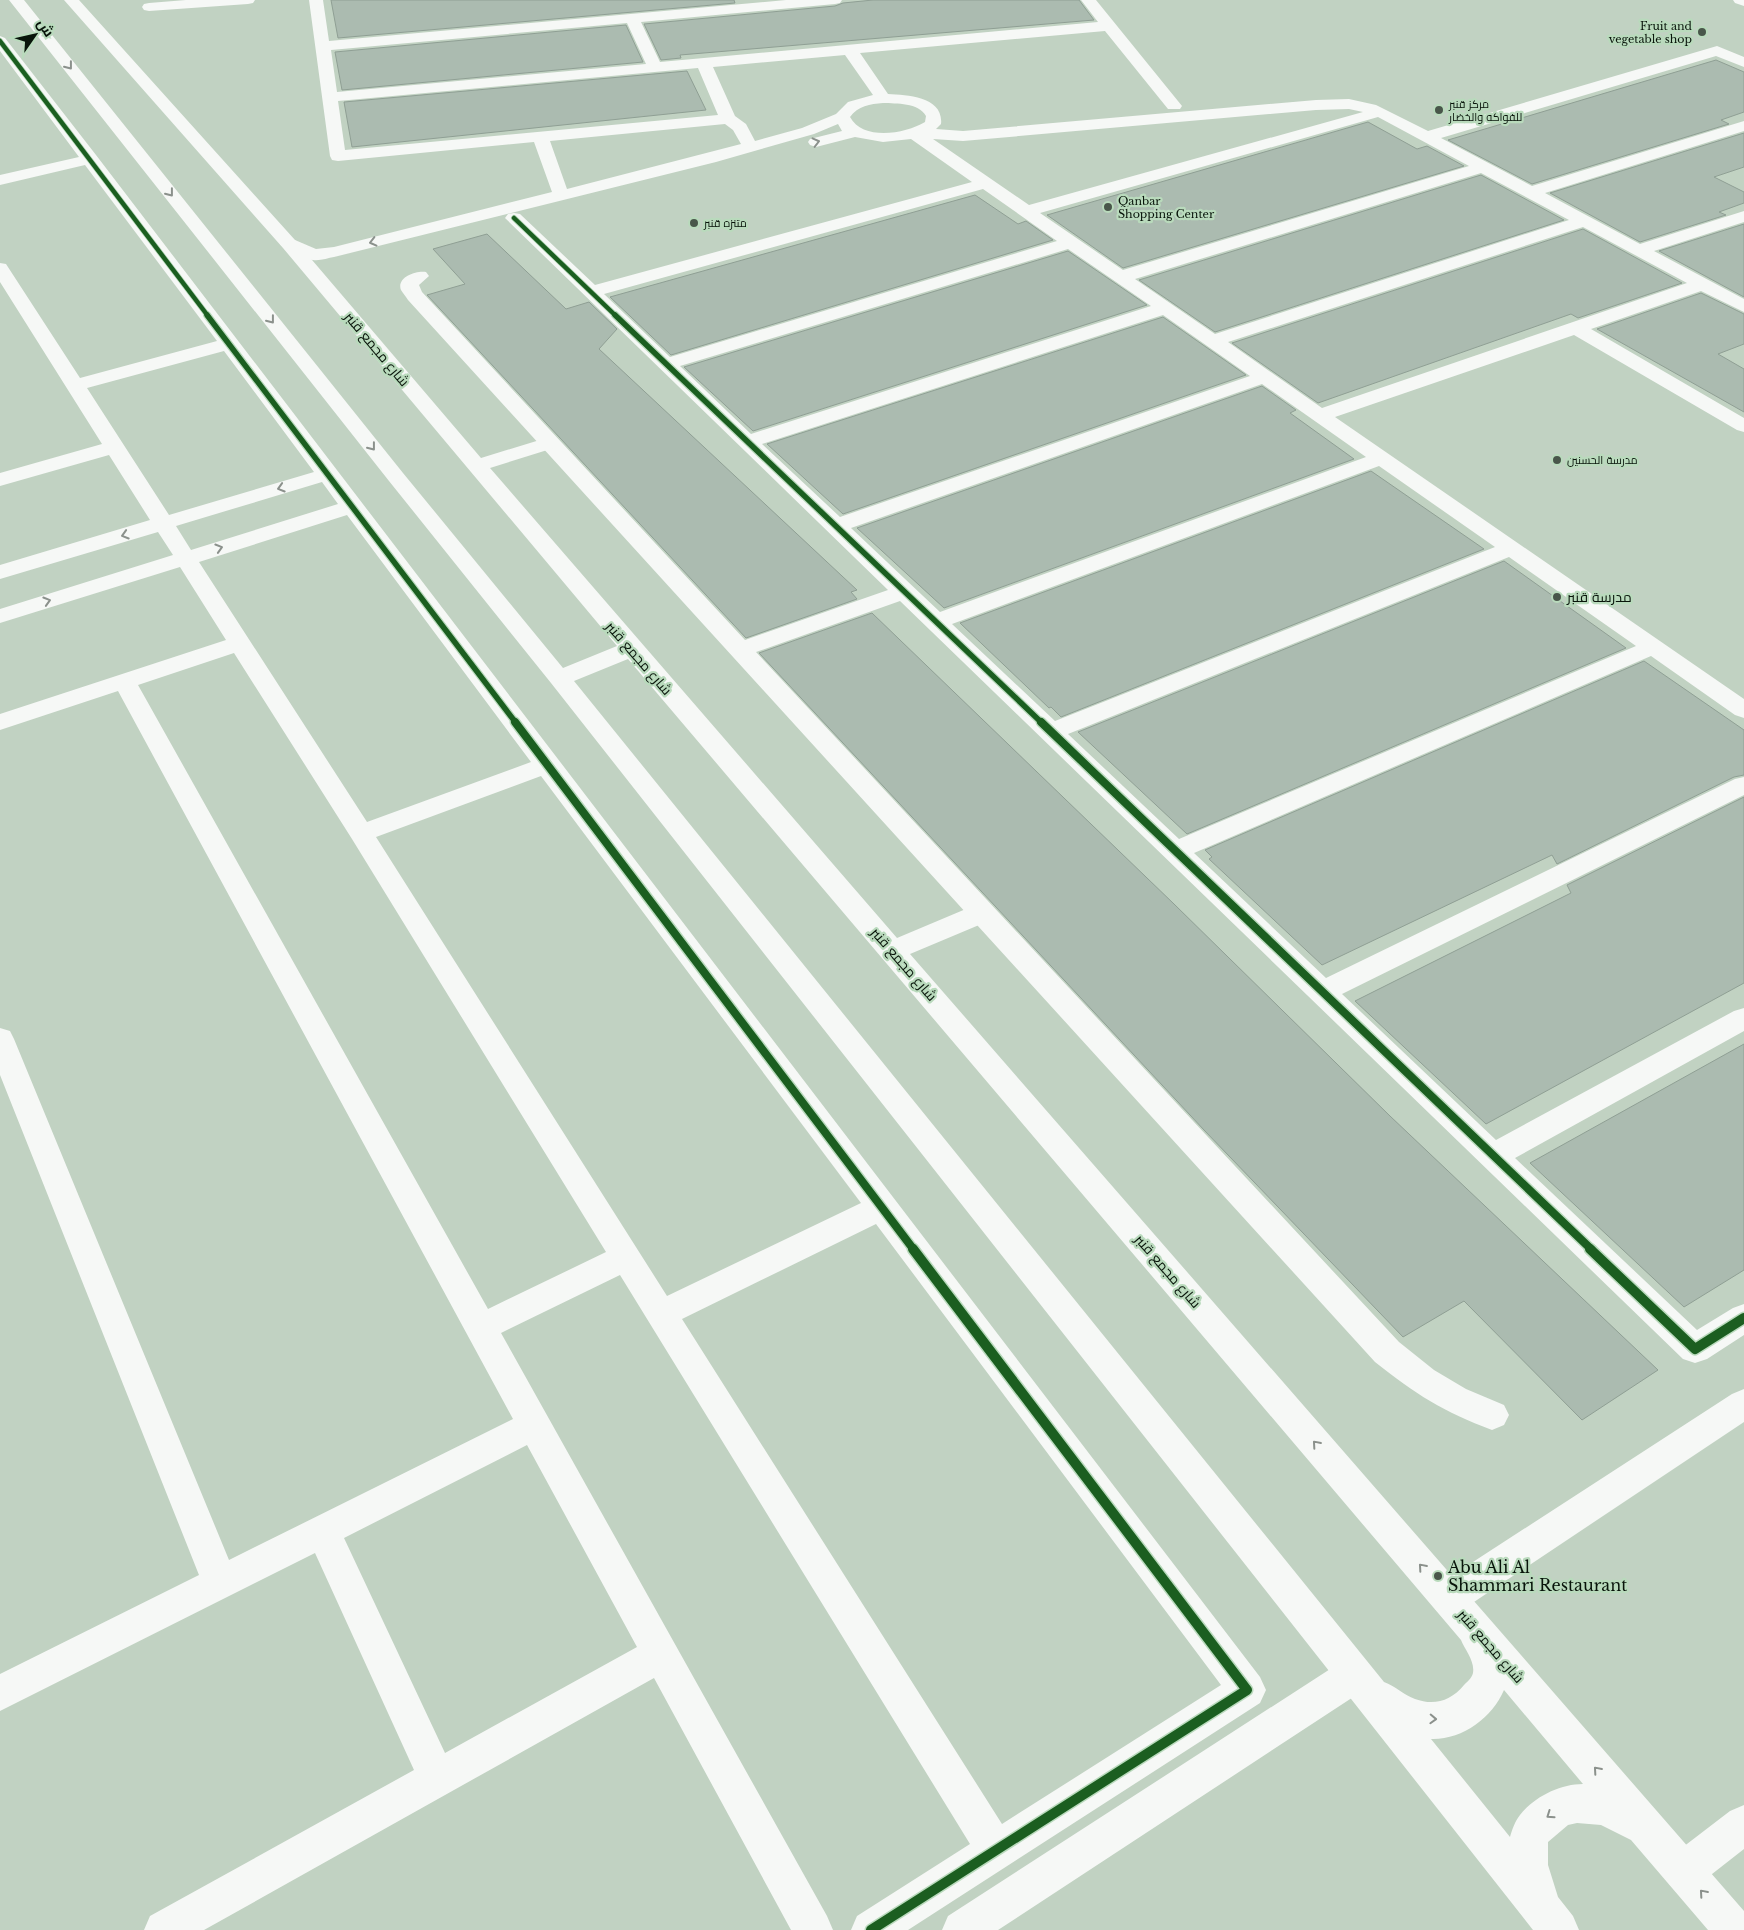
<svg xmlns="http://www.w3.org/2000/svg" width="1744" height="1930" font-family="'Libre Baskerville',Cairo,serif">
<rect width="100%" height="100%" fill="#c1d2c2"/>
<!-- building -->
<path fill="#abbbb0" stroke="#8f9f94" d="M331,0H734L735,3L338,38Z
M873,0H1079L1094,20L680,55L681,58L661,60L644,24L835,6L843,3Z
M626,25L643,62L342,90L335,52Z
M1716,60L1744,72V112L1721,120L1729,124L1532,184L1448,140Z
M687,71L706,110L352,147L344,102Z
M1368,122L1417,149L1427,146L1464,166L1123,268L1047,215Z
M1744,133V167L1714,177L1744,192V203L1719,212L1726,215L1640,242L1550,193Z
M1481,175L1564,220L1215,332L1139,280Z
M975,195L1018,224L1026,221L1053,240L671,355L610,297Z
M1744,224V297L1659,251Z
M1583,229L1682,283L1578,318L1571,314L1318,403L1232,343Z
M487,234L566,309L589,302L617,329L599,349L857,590L851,592L857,599L746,638L427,295L465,284L433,249Z
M1068,251L1147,305L753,431L684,367Z
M1701,293L1744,314V344L1718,354L1744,369V412L1597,329Z
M1163,317L1246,375L843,514L767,444Z
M1262,386L1296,410L1290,413L1354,459L944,608L857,528Z
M1371,471L1484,549L1061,717L1051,707L1049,708L960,623Z
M1504,561L1626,648L1187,834L1078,732Z
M872,613L1174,904L1390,1116L1658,1370L1582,1420L1464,1301L1403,1337L1204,1130L759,653Z
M1644,661L1744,730V775L1734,777L1557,864L1552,855L1322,965L1209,859L1212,857L1205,850Z
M1744,797V983L1486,1124L1355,1001L1571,893L1567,885Z
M1744,1044V1270L1684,1307L1530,1163Z"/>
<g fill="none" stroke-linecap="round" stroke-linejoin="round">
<!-- minor -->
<path fill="#f6f8f6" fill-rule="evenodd" d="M186,0H255L253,3L248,4L149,11L144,10L142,7L144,4L149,3Z
M309,0H323L329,41L786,0H842L840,3L835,4L641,22L660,62L1098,22L1081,0H1096L1182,106L1180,109H1168L1105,31L860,53L888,94C908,95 944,97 941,124L936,129L963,131L1316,100L1349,99L1376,105L1428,131L1717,46L1744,57V67L1716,56L1441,138L1532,186L1744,121V131L1545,193L1640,244L1744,211V222L1654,251L1744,299V312L1701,291L1591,329L1744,418V432L1737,430L1574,335L1335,417L1744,699V718L1735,715L1651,656L1194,853L1326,978L1735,779L1744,777V795L1342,994L1496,1140L1734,1011L1744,1008V1031L1515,1158L1697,1330L1733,1308L1744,1304V1335L1707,1359L1695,1363L1683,1359L900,601L756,652L1399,1342L1434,1370L1466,1389L1504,1405L1509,1415L1504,1425L1492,1430C1444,1412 1415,1394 1375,1362L408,300C406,297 403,293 401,290C396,277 417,270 426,272L429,276L419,285L422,292L745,640L888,590L505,218L508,214L514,213L520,214L595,285L972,182L911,139L883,142L855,137L816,147L810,145L808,142L810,139L842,131L838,124L814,134L716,162L334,257C328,258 320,261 313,260C304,259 285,251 280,244L283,240L289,239L295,240L316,249L334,247L552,192L534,142L338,161L332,160L330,156ZM627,23L646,64L337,92L331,50ZM845,55L873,95L848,102L836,114L802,128L755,141L746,124L735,116L713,67ZM698,68L718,115L345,150L338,101ZM883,103C897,104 918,102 926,116L925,122C905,134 863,141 850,117C858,106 870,104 883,103ZM1349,109L1363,112L1029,205L933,139L963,141L1316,110ZM1378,117L1469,166L1123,270L1040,213ZM725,124L733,130L741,144L567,189L550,141ZM1481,173L1569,220L1215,334L1135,279ZM983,189L1057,241L670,357L604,294ZM1583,227L1687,283L1322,408L1228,342ZM1068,249L1151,306L751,434L680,366ZM1163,315L1250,376L840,517L762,444ZM1262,384L1366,457L940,612L851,528ZM1379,466L1495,547L1055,721L952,624ZM1509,557L1636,646L1179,839L1068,734Z
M1733,0H1744V6L1735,3Z
M0,36L5,38L96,155L1260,1677L1266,1690L1260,1703L908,1930H851L857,1916L970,1844L620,1275L501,1333L827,1916L833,1930H791L654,1678L204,1930H144L150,1916L414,1770L315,1553L0,1711V1674L199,1575L0,1075V1028L10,1031L14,1039L229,1560L513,1419L118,691L0,730V714L226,640L180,567L0,623V609L173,555L158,532L0,579V565L150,520L109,455L0,486V473L102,444L0,282V263L6,264L80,378L217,341L85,165L0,185V175L79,157L0,51ZM224,351L314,472L169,515L87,388ZM322,482L338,504L191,550L176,526ZM347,515L531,762L367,822L199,562ZM234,653L352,839L606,1252L488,1309L138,685ZM541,776L861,1203L667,1296L376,837ZM876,1224L1221,1685L1002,1824L682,1319ZM527,1445L637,1647L445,1753L344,1538Z
M1744,1389V1422L1462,1610L1449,1615L1436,1610L1431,1598L1436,1586L1732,1394Z
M1354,1657L1367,1662L1373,1675L1367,1688L998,1930H942L948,1916L1341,1662Z
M1744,1805V1849L1698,1885L1684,1891L1670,1885L1664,1871L1670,1857L1730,1811Z"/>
<!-- secondary -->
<path fill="#f6f8f6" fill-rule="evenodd" d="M9,0H24L403,473L563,668L617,646L283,248L64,0H79L295,240L481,458L543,439L550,437L557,439L560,443L557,447L490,468L897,938L973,906L982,904L991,906L995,913L991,920L910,954L1744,1911V1930H1708L1631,1840L1601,1825L1577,1823L1568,1825L1548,1842V1865L1558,1897L1573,1916L1579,1930H1533L551,683L389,481ZM628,659L1461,1640C1465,1650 1475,1661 1473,1673C1472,1678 1467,1682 1464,1685C1451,1701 1434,1706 1415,1699C1404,1695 1395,1686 1384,1682L574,681ZM1504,1690L1583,1784C1560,1784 1534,1797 1520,1815C1515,1821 1512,1830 1510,1837L1431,1739C1462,1740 1492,1718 1504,1690Z"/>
<defs>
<path id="cycleway-far3" d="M0,41L208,316
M514,218L616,316"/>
<path id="cycleway-far2" d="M207,315L516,723
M615,315L1042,723"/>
<path id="cycleway-far1" d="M515,722L914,1250
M1041,722L1592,1250"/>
<path id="cycleway" d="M1590,1249L1695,1349L1744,1318
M871,1930L1247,1690L913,1249"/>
</defs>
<!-- cycleway-far3 casing -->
<use href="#cycleway-far3" stroke="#b9dabc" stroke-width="6"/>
<!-- cycleway-far2 casing -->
<use href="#cycleway-far2" stroke="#b9dabc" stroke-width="8"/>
<!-- cycleway-far1 casing -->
<use href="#cycleway-far1" stroke="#b9dabc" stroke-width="11"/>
<!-- cycleway casing -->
<use href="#cycleway" stroke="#b9dabc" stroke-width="13"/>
<!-- cycleway-far3 -->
<use href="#cycleway-far3" stroke="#1b5e20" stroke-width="4.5"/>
<!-- cycleway-far2 -->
<use href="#cycleway-far2" stroke="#1b5e20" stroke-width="5.5"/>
<!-- cycleway-far1 -->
<use href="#cycleway-far1" stroke="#1b5e20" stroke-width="8"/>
<!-- cycleway -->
<use href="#cycleway" stroke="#1b5e20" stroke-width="10"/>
</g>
<!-- one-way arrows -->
<defs><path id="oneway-chevron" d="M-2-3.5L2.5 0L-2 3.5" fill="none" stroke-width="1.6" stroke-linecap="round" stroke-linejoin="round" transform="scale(1.25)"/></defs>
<g stroke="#8b918c">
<use href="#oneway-chevron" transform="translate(69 66) rotate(52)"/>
<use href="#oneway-chevron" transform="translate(816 142) rotate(-14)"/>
<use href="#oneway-chevron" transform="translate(170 193) rotate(52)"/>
<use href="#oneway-chevron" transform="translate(373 242) rotate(166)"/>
<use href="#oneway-chevron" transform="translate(271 320) rotate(52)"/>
<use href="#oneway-chevron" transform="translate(372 447) rotate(52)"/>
<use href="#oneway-chevron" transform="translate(281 488) rotate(163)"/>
<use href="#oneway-chevron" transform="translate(125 535) rotate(163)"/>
<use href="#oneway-chevron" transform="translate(219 548) rotate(-17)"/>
<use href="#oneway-chevron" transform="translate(47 601) rotate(-17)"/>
<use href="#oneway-chevron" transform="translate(1316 1444) rotate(-131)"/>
<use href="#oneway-chevron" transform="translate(1422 1567) rotate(-131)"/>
<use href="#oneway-chevron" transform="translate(1433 1719) rotate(2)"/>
<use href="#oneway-chevron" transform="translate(1597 1770) rotate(-131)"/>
<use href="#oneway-chevron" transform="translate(1550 1815) rotate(145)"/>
<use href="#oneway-chevron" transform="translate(1703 1893) rotate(-131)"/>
</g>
<!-- markers -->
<g fill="#49564a" stroke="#b9dabc" stroke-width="2">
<circle cx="1702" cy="32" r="5"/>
<circle cx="1439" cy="110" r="5"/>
<circle cx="1108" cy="207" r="5"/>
<circle cx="694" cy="223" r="5"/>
<circle cx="1557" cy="460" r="5"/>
<circle cx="1557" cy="597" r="5"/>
<circle cx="1438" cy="1576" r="5"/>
</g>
<g text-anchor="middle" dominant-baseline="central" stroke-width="4.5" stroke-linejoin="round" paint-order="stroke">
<!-- far-poi labels -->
<g font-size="11" fill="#08140a" stroke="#b9dabc" text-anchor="start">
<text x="1692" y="26" text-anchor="end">Fruit and<tspan x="1692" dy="13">vegetable shop</tspan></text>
<text x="1449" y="104">مركز قنبر<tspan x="1449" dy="13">للفواكه والخضار</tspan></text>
<text x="1118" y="201">Qanbar<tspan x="1118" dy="13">Shopping Center</tspan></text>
<text x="704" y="223">متنزه قنبر</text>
<text x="1567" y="460">مدرسة الحسنين</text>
</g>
<!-- street labels -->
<g font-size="14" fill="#08140a" stroke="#b9dabc">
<text transform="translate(377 349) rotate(50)">شارع مجمع قنبر</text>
<text transform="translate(639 658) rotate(49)">شارع مجمع قنبر</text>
<text transform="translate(904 964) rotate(49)">شارع مجمع قنبر</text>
<text transform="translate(1168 1271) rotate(49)">شارع مجمع قنبر</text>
<text transform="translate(1491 1646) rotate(49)">شارع مجمع قنبر</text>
</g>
<!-- poi labels -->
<g font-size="14" fill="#08140a" stroke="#b9dabc" text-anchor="start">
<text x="1567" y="597">مدرسة قنبر</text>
</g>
<!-- near-poi labels -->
<g font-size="16" fill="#08140a" stroke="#b9dabc" text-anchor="start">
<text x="1448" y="1567">Abu Ali Al<tspan x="1448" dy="18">Shammari Restaurant</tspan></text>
</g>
</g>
<!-- north arrow -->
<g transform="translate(35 35) rotate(56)" stroke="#b9dabc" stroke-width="4" paint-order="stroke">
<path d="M0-4L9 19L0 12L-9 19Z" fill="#08140a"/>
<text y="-8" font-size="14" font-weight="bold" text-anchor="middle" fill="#08140a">ش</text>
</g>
</svg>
